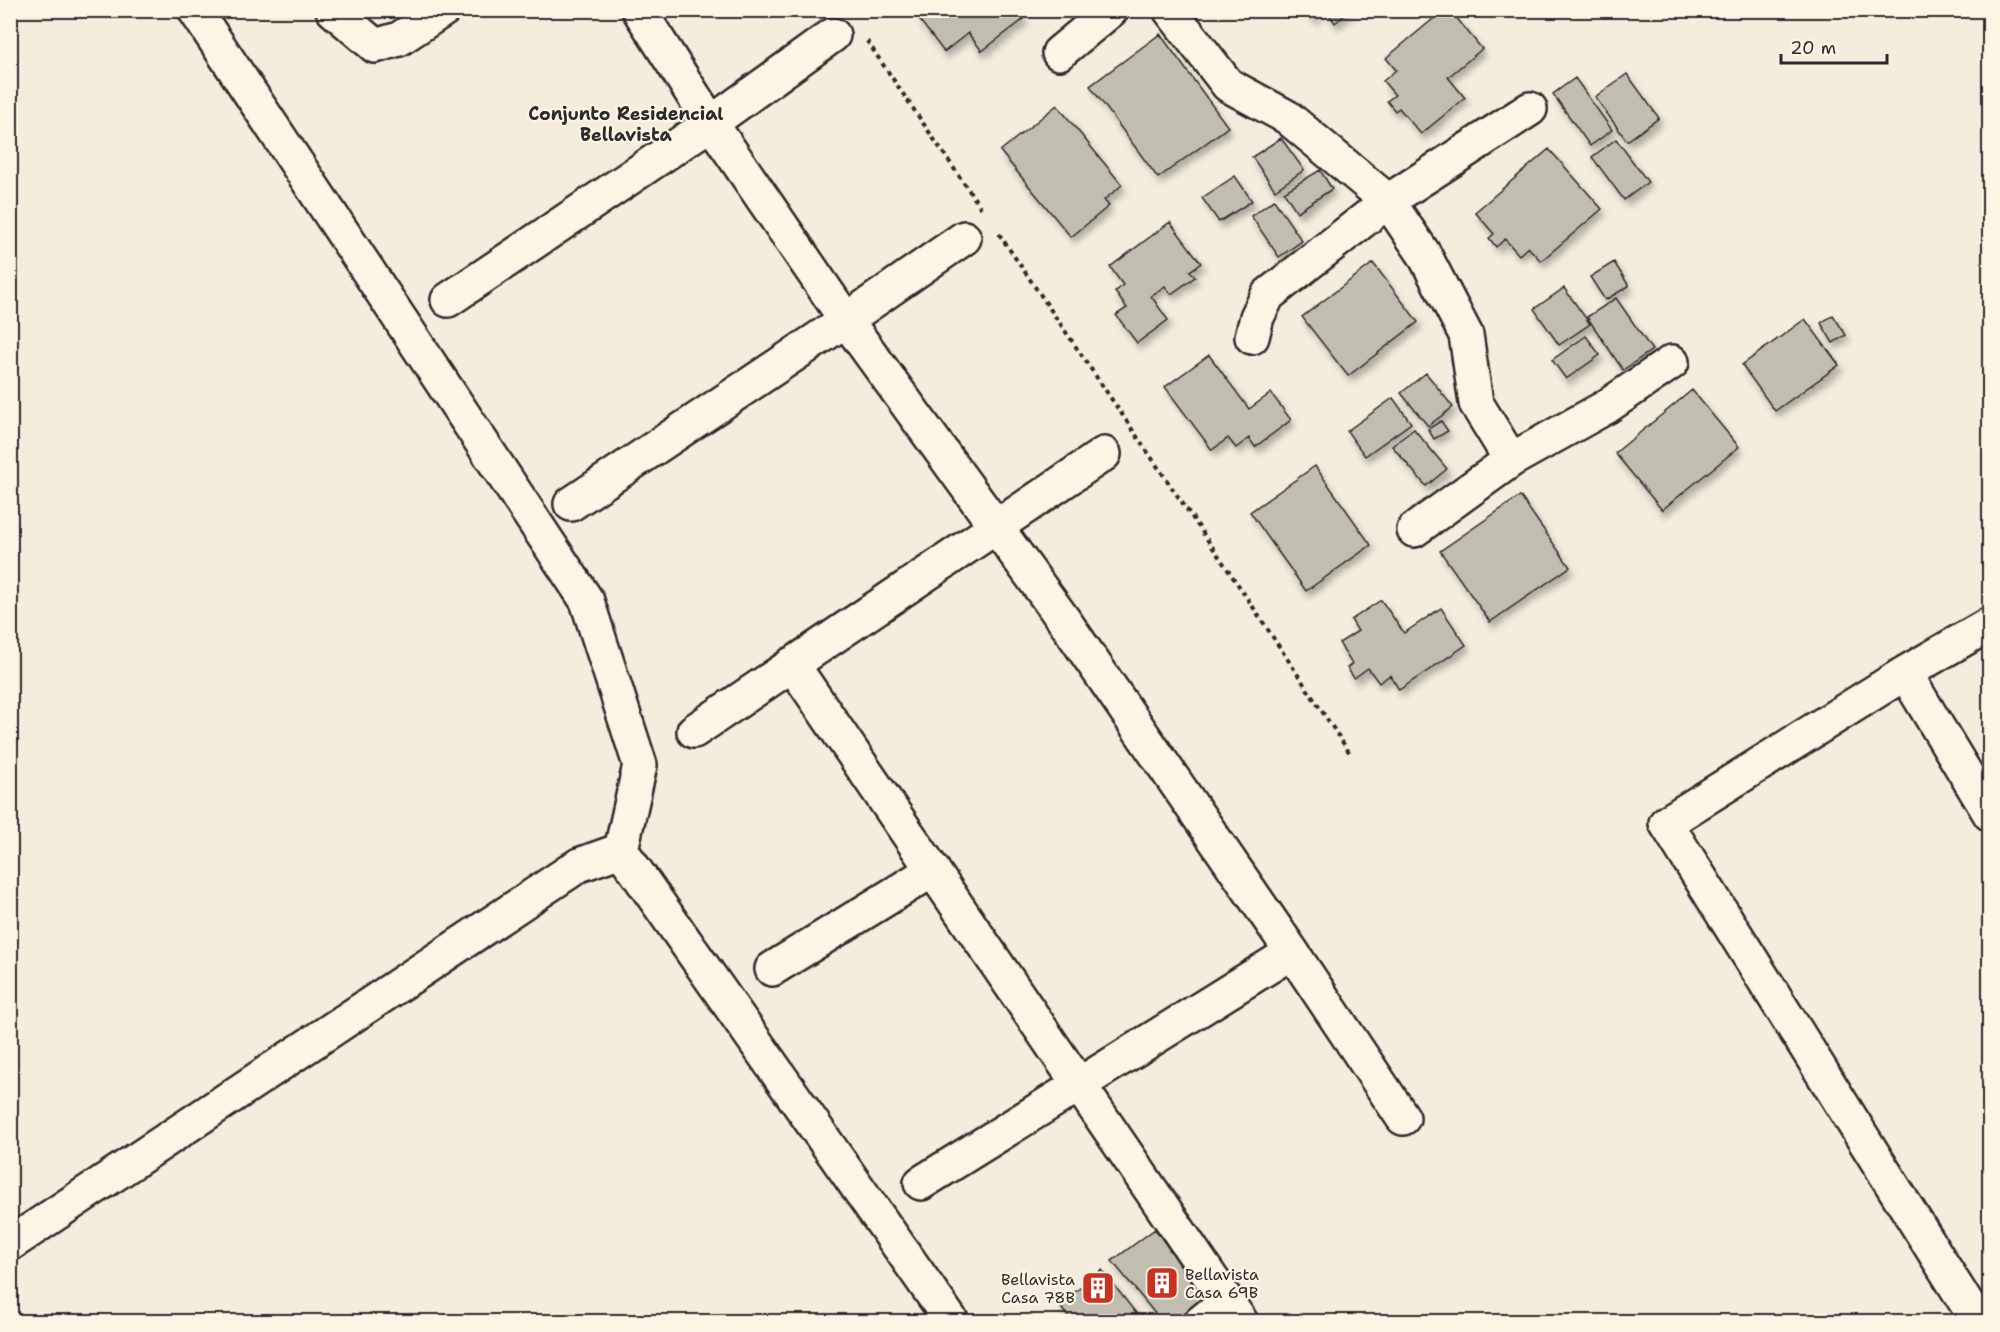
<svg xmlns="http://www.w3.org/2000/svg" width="2000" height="1332" font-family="'Shantell Sans',sans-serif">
<defs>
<filter id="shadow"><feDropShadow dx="3.5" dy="6" stdDeviation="3" flood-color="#0004"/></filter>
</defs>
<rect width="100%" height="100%" fill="#f4edde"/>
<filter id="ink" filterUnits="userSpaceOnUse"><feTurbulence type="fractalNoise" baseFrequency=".0167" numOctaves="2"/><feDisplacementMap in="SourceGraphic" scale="12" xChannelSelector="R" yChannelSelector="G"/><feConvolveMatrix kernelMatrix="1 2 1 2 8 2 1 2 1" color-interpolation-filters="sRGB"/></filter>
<g filter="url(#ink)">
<!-- building -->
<path fill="#c2bdb1" stroke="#2b2b2b" stroke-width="1.5" filter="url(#shadow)" d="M921,10H1018L1024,19L982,51L968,33L944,52L918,18L924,14Z
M1306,10H1322L1312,18Z
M1326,10H1351L1335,23Z
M1444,10H1450L1482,49L1448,77L1465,98L1421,134L1399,108L1395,111L1387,101L1395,95L1383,81L1396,70L1386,58Z
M1160,34L1228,127L1158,178L1090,86Z
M1627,74L1659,118L1627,141L1595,97Z
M1575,78L1612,130L1590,146L1553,94Z
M1057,105L1122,185L1104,200L1109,206L1071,237L1000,151Z
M1281,138L1304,170L1275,190L1252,157Z
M1616,139L1648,182L1624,200L1592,157Z
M1549,149L1602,209L1541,261L1528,247L1519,255L1505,239L1496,247L1489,238L1494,234L1475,212Z
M1320,170L1332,189L1297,212L1284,192Z
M1235,176L1252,201L1219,222L1202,198Z
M1274,200L1302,241L1279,257L1251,216Z
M1170,222L1201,263L1190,271L1195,277L1171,294L1165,286L1151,296L1168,320L1137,343L1116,315L1127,308L1115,292L1123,285L1110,267Z
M1614,262L1629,286L1605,300L1590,277Z
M1373,263L1418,322L1348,376L1302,317Z
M1564,288L1590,324L1559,345L1534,309Z
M1616,298L1652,350L1623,370L1587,317Z
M1833,315L1846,335L1833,343L1821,323Z
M1805,319L1839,365L1775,411L1742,365Z
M1586,336L1600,355L1566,379L1552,360Z
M1209,355L1249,409L1271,393L1291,420L1255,447L1249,438L1236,448L1228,438L1212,450L1165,387Z
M1426,373L1453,407L1428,426L1401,393Z
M1692,390L1739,447L1662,510L1615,453Z
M1393,398L1411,423L1365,456L1347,431Z
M1441,421L1448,431L1434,439L1428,429Z
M1414,429L1447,469L1426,486L1392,446Z
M1315,466L1371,545L1306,591L1250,512Z
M1520,496L1570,567L1490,622L1440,551Z
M1381,600L1404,633L1441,608L1466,645L1399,690L1390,675L1379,683L1368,668L1354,678L1347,668L1352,664L1339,643L1358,631L1351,620Z
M1155,1229L1209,1304L1185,1322H1162L1112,1261Z
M1102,1270L1143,1322H1072L1059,1305Z"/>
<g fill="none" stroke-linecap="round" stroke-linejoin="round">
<defs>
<path id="minor" d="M195,10L587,601L640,765L621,850
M333,10L375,46L399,39L443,10
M639,10L711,123L846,320L1068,626L1292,952L1403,1118
M1170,10L1228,85L1287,117L1388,201L1424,254L1466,335L1476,403L1511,460
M1059,53L1111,10
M448,300L711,123L833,35
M1252,337L1257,317L1268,295L1388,201L1530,109
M571,504L846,320L964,238
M1414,530L1511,460L1606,407L1672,362
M792,664L1241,1322
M1905,673L1990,814
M694,731L1104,454
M772,969L933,870
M921,1183L1292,952
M10,1244L579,865L621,850L952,1322
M1201,1322L1227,1301
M1978,1322L1666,823L1905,673L1990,624"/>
</defs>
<!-- minor casing -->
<use href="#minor" stroke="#2b2b2b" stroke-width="38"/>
<!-- path -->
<path stroke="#2b2b2b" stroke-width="4" stroke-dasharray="4.5 4.5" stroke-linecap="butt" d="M867,41L981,208
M999,234L1241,589L1351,755"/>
<!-- minor -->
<use href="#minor" stroke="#fcf5e5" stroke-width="33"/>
</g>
</g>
<!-- icons -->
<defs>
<symbol id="building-square" viewBox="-11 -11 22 22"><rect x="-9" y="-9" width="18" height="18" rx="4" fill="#c8321e" stroke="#fcf5e5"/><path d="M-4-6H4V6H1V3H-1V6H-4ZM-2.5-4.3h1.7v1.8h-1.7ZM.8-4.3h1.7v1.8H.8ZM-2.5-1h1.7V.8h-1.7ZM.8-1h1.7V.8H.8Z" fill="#fff"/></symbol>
</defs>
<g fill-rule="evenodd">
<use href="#building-square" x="1143" y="1264" width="38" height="38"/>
<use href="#building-square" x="1079" y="1269" width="38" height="38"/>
</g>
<g text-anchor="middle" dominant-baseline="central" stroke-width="4.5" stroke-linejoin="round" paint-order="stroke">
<!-- poi labels -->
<g font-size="16" fill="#2b2b2b" stroke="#fcf5e5" text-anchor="start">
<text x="1185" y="1274">Bellavista<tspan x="1185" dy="18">Casa 69B</tspan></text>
<text x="1075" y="1279" text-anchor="end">Bellavista<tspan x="1075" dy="18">Casa 78B</tspan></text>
</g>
<!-- neighbourhood labels -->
<g font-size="18" font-weight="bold" fill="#2b2b2b" stroke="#fcf5e5">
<text x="626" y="114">Conjunto Residencial<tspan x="626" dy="21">Bellavista</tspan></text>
</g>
</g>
<!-- margin -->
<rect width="2000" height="1332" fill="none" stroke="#fcf5e5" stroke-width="36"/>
<rect x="18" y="18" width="1964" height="1296" fill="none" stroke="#2b2b2b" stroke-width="2" filter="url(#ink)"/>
<!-- scale -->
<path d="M1781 54v9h106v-9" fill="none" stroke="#2b2b2b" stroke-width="3"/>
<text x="1790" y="54" font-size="18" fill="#2b2b2b" stroke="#fcf5e5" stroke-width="4.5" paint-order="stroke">20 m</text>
</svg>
